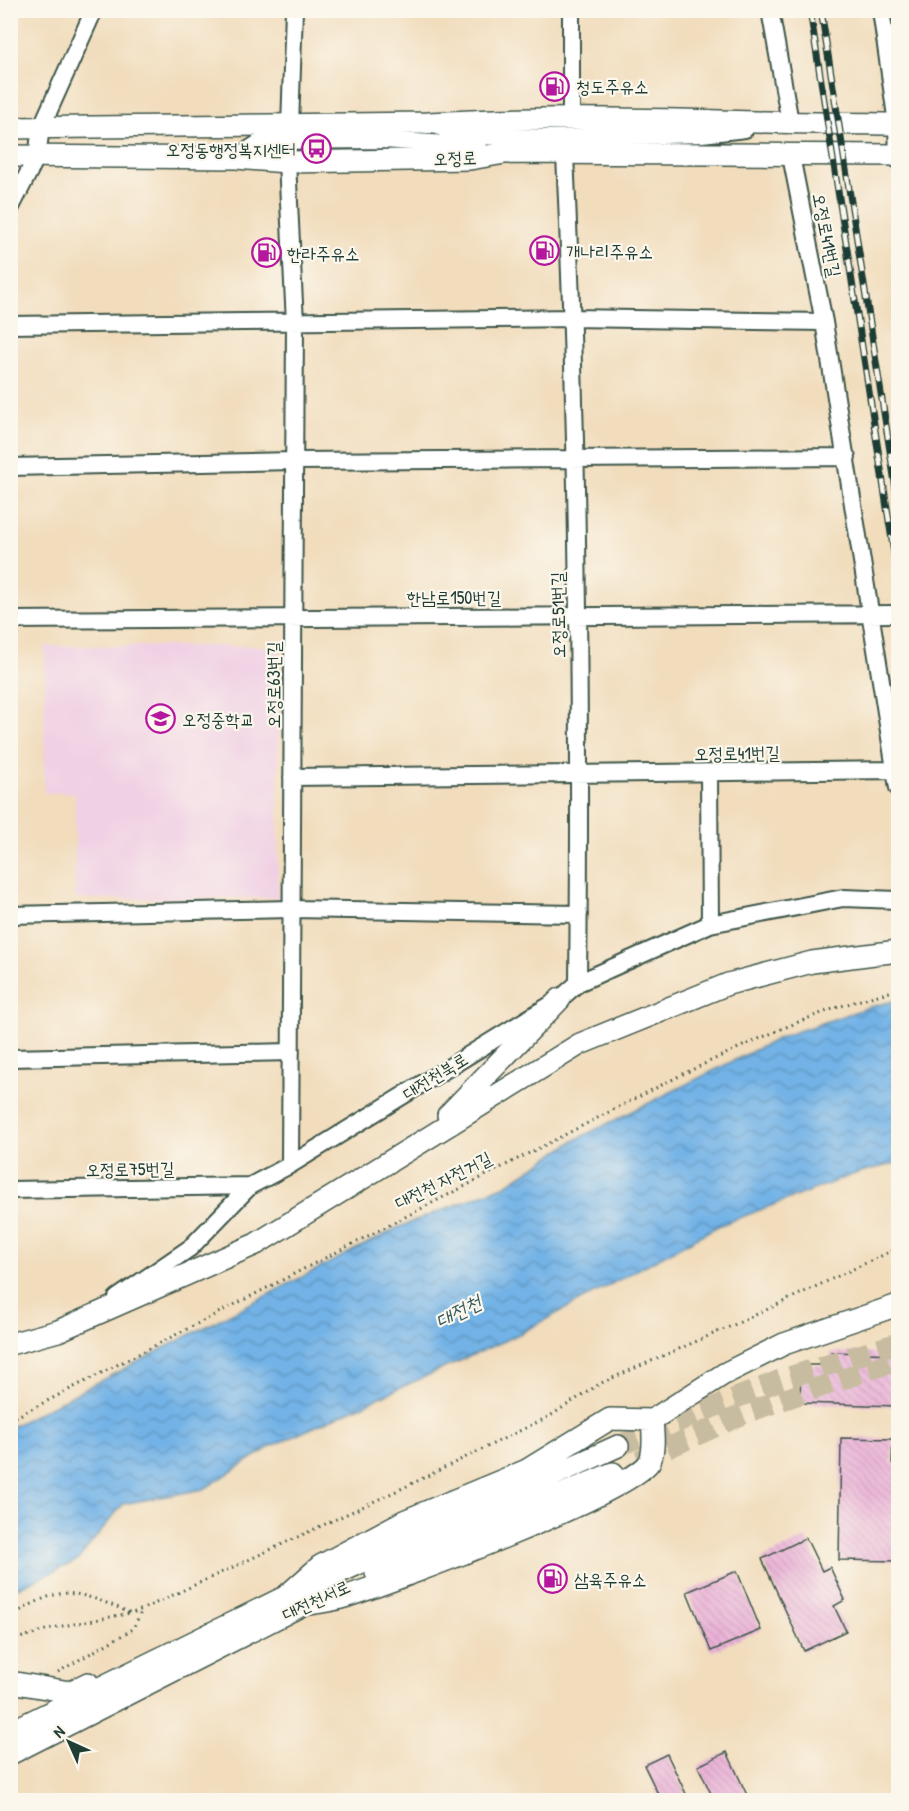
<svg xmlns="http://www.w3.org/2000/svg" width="909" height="1811" font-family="'Patrick Hand','Poor Story',sans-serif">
<defs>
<pattern id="water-waves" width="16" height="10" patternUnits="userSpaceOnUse" patternTransform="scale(1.5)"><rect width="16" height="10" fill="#72b2e6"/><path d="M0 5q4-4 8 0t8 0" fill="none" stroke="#5d92bb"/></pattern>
<pattern id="building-back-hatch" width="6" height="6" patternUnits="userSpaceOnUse" patternTransform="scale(1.5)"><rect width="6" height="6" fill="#eaacd6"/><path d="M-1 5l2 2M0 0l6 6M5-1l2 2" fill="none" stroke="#bd8dae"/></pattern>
</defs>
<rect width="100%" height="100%" fill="#fbf7ec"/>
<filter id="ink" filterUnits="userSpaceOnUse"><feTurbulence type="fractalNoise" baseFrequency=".0167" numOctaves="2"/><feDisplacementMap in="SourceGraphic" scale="12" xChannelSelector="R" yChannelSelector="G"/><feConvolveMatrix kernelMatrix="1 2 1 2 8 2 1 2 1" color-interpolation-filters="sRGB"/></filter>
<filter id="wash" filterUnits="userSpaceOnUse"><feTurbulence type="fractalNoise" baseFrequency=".008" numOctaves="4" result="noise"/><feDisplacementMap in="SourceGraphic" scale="24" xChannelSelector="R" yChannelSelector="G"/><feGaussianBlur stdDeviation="1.35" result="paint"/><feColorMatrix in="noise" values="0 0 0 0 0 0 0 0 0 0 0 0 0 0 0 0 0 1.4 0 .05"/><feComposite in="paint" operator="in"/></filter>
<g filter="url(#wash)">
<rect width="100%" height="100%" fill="#f1dcbb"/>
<!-- built -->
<path fill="#f0d0e4" d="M45,646H279L278,898L75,899V793H44Z"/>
<!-- water -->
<path fill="url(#water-waves)" stroke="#48788d" stroke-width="1.5" d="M898,1000V1163L860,1172L718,1226L519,1334L270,1447L204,1489L123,1504L77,1561L11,1591V1427L397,1228L506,1185L577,1139L781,1037L869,1007Z"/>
<g id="blocks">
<!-- building -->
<path fill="url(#building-back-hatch)" d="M831,1352L898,1354V1406L800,1403L801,1365H831Z
M841,1438L893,1439L892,1463H898V1561L839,1560Z
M806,1538L822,1571L830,1567L845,1600L834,1606L846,1631L804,1651L762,1559Z
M737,1571L761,1630L711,1651L687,1592Z
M727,1752L747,1795L734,1800H714L698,1766Z
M667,1754L689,1800H661L644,1765Z"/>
</g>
</g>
<g filter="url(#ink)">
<use href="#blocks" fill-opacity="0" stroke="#3e5548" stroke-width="1.5"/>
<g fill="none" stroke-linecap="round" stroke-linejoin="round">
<!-- major-tunnel -->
<path stroke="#c7bca0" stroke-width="21" stroke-dasharray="21 10" stroke-linecap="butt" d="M618,1446L783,1379L898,1343
M639,1461L748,1412L898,1360"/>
<defs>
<path id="minor" d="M571,10V119
M770,10L790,122L779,124
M881,10L897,124L898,160
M434,125L469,136L545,138L702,134L745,129
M290,126L294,10
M565,155C578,430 581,707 578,983
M791,156L824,322L898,788
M236,158L262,141L382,140L464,145L479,148
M287,162L295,323L290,1165
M10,209L37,156L41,128L94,10
M10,325L573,318L824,322
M10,467L294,461L847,457
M10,620L898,614
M709,774L710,924
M292,777C493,774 694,774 895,770
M10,915L292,909L579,914
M10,1058L291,1052
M10,1190L250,1186
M117,1298L190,1248L250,1186L290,1165L560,999L578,983L710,924L843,898L898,900"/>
<path id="major" d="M10,128L428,123C585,113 742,124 898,124
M10,156L236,158L287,162L470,159L505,153L898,155
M448,1115L560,999
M10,1344L58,1331L256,1244L580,1044L728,984L812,962L898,951
M652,1420L724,1374L784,1344L898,1305
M376,1573L613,1473
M285,1597L320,1566L404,1521L527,1470L610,1419L652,1420C653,1433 655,1449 650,1461C635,1492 385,1585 341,1598C328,1602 313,1603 300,1605
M10,1682L70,1692L88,1683
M10,1732L285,1597L618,1446
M10,1754L312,1600"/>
</defs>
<!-- minor casing -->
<use href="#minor" stroke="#3e5548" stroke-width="20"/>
<!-- major casing -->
<use href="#major" stroke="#3e5548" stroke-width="24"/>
<!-- path -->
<path stroke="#3e5548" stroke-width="3" stroke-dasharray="1.5 4.5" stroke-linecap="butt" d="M10,1420L683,1074C753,1041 823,1007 898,990
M10,1616C24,1609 39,1599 54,1595C77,1588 110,1605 132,1613L143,1609L407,1486L550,1416L601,1383L736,1324L898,1248
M10,1641L52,1628L131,1613
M58,1672L133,1629L142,1610"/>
<!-- minor -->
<use href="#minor" stroke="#fff" stroke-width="16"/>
<!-- major -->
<use href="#major" stroke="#fff" stroke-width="21"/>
<defs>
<path id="rail" d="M810,10L898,579
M821,10L898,502"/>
</defs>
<!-- rail casing -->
<use href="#rail" stroke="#1f3d34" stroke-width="7"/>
<!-- rail -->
<use href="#rail" stroke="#fbf7ec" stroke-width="4.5" stroke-dasharray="14" stroke-linecap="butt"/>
</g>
</g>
<!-- icons -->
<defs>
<symbol id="fuel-ring" viewBox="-11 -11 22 22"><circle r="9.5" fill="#fbf7ec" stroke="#b5179e" stroke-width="1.5"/><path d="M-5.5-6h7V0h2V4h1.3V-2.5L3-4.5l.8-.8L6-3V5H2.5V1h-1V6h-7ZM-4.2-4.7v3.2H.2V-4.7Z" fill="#b5179e"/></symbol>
<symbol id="bus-ring" viewBox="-11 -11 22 22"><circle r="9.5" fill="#fbf7ec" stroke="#b5179e" stroke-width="1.5"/><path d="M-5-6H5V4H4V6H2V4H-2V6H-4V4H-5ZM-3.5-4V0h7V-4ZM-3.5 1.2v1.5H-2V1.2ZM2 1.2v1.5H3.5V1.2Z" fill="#b5179e"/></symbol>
<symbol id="school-ring" viewBox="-11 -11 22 22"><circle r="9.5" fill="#fbf7ec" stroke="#b5179e" stroke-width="1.5"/><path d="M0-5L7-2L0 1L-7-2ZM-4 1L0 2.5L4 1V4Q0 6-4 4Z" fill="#b5179e"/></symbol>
</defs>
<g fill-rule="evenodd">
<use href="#fuel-ring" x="538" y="70" width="33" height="33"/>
<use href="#bus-ring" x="300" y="132" width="33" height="33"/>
<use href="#fuel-ring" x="528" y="234" width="33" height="33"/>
<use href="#fuel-ring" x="250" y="236" width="33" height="33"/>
<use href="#school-ring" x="144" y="702" width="33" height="33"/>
<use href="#fuel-ring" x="536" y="1562" width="33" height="33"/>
</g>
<g text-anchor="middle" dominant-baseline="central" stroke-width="4.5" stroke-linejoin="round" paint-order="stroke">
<!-- poi labels -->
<g font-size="18" fill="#1f3d34" stroke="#fbf7ec" text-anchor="start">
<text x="576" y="86">청도주유소</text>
<text x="296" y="149" text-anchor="end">오정동행정복지센터</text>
<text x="566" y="251">개나리주유소</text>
<text x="287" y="253">한라주유소</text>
<text x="182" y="719">오정중학교</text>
<text x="574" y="1579">삼육주유소</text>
</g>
<!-- street labels -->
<g font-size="18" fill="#1f3d34" stroke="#fbf7ec">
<text transform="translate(455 158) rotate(-2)">오정로</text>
<text transform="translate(827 235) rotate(79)">오정로41번길</text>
<text x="454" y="597">한남로150번길</text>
<text transform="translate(558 615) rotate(-91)">오정로51번길</text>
<text transform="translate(273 685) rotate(-90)">오정로63번길</text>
<text transform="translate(737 753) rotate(-1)">오정로41번길</text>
<text transform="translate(435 1076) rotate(-32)">대전천북로</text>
<text transform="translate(130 1169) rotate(-1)">오정로75번길</text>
<text transform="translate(443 1180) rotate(-27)">대전천 자전거길</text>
<text transform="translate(316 1600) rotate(-25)">대전천서로</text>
</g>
<!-- water labels -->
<g font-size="20" font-style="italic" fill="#345a60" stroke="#fbf7ec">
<text transform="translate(458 1311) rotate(-27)">대전천</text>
</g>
</g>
<!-- margin -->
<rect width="909" height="1811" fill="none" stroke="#fbf7ec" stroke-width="36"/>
<!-- north arrow -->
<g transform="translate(69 1742) rotate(315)" stroke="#fbf7ec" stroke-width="4.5" paint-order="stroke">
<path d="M0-4.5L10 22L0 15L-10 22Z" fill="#1f3d34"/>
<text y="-9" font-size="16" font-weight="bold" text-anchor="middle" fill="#1f3d34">N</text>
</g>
</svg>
